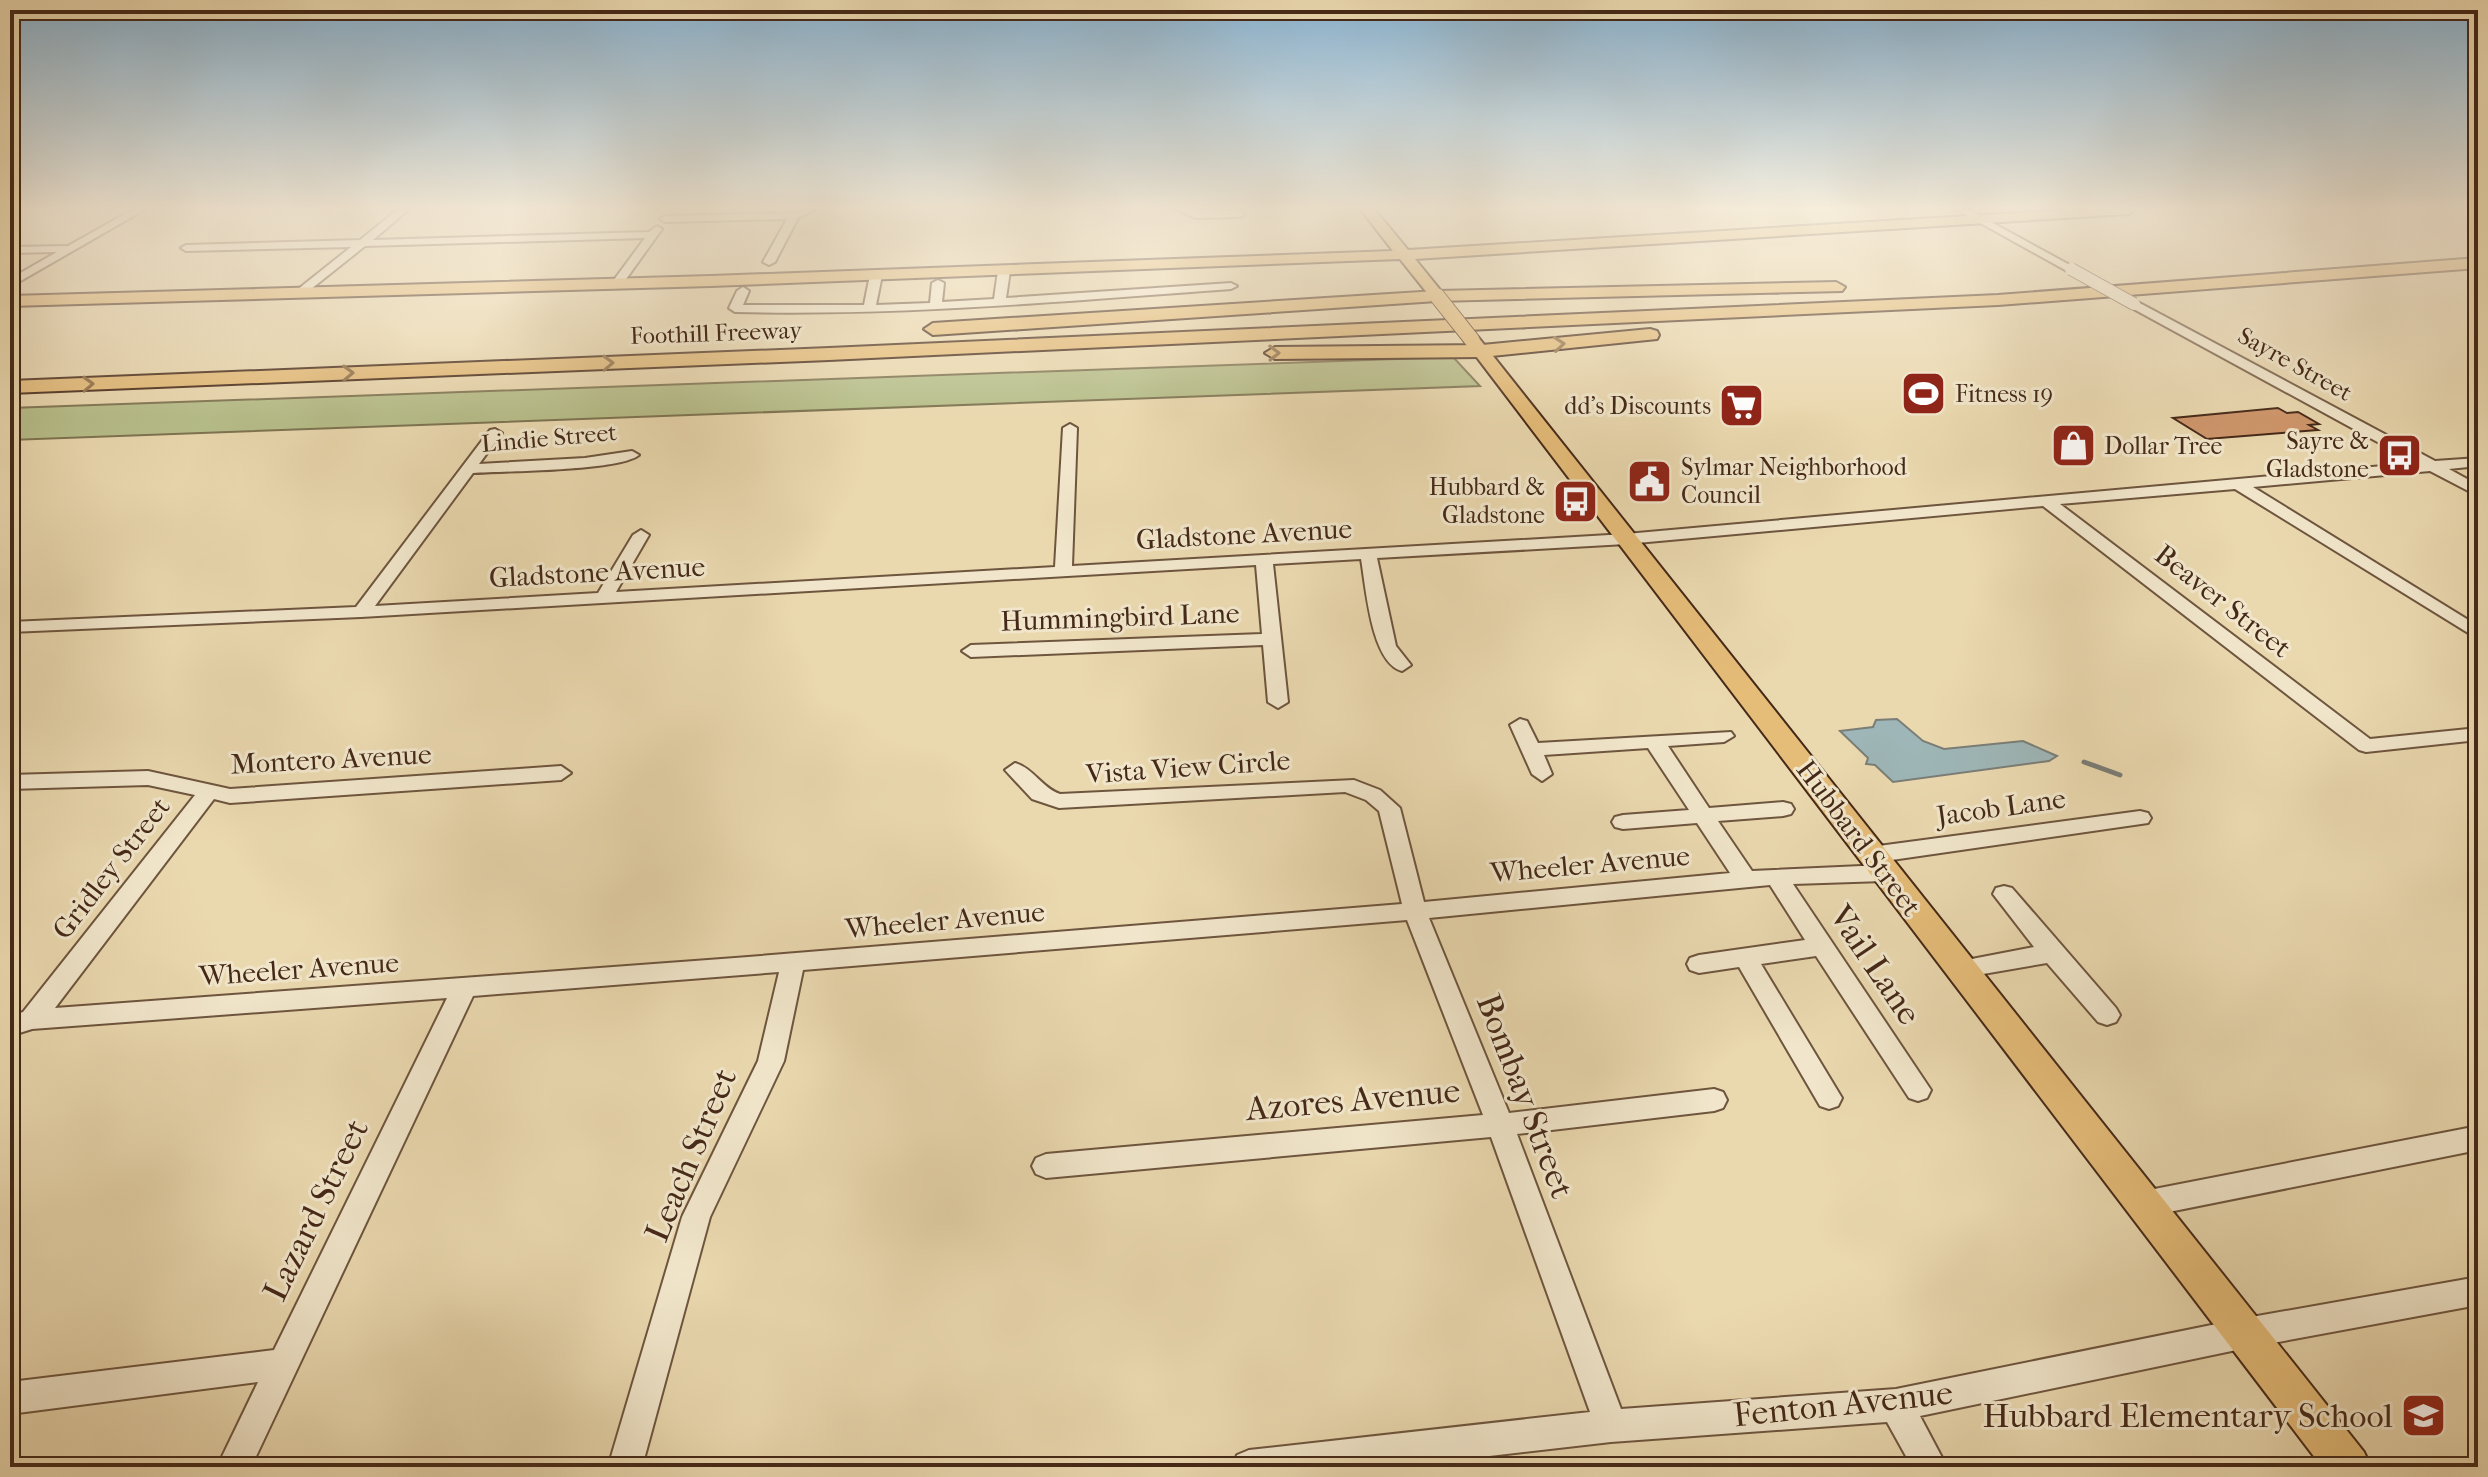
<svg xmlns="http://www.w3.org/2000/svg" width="2488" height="1477" font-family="'IM FELL French Canon',serif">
<rect width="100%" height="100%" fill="#ead8af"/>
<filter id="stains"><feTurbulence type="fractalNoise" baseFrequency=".0025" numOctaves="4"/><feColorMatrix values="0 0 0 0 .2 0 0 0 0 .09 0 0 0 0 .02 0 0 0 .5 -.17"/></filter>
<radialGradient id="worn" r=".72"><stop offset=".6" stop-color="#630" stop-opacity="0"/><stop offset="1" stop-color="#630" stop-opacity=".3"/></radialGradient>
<!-- green -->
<path fill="#b7bf8b" stroke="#7e7452" stroke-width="2" d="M1453,357L1480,386L10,440V408Z"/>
<!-- water -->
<path fill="#9eb6b7" stroke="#7a7e77" stroke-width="2" d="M1897,719L1923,741L1944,749L2023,741L2057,756L2049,761L1893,782L1875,765L1866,764L1868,758L1840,731L1873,727L1876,720Z"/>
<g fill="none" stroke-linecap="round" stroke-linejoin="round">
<!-- stream -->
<path stroke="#7a7e77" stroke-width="5" d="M2084,762L2120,775"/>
</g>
<!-- building -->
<path fill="#cf966c" stroke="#452918" stroke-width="2" d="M2278,408L2287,413L2298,412L2319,424L2309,425L2318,430L2207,439L2173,418Z"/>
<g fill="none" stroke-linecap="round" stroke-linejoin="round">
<defs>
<path id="minor" d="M132,210H144L10,287V279L57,252L10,253V247L68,246Z
M397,210H408L373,240L649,232L657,226L662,229L621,286L617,287L611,284L645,238L365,246L301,297L295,293L297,290L351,247L186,251L181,248L186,245L360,240Z
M801,210H814L798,218L775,262L769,265L763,262L787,219L665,222L660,219L665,216L793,213Z
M1177,210L1240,211L1245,214L1240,217L1196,218Z
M1957,210H1969L2077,269L2067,271Z
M1004,268L1010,271L1006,298L1231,283L1237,286L1231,289C1066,301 901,316 735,312L729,308L737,291L743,287L749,291L743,305H864L870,275L876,272L882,275L876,305L930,303L932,283L938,280L944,283L942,302L994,299L998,271Z
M2134,300L2435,461L2478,458V466L2449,469L2478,485V496L2430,471L2253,487L2478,626V639L2235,489L2060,504L2370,739L2478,728V740L2366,752L2359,750L2043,506L1626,544L1377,558L1396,646L1411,665L1402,671C1371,663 1366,587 1361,559L1273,564L1288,702L1278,708L1268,702L1263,645L971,657L962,651L971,645L1262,634L1256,565L361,617L10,632V622L356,607L490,430L495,429L502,433L479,464L585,458L632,451L639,455C620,471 503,471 473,473L375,606L598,593L633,535L641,530L649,535L616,592L1055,567L1063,428L1070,424L1077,428L1072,566L1626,534L2416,463L2130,307V301Z
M1520,719L1527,721L1538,743L1731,732L1734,736L1724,742L1668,746L1709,808L1783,802L1791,804L1794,809L1791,814L1783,816L1718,821L1752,871L1884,865L1892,868L1895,873L1892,878L1884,881L1793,884L1931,1090L1927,1098L1918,1101L1909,1098L1816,956L1761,964L1842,1098L1838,1106L1829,1109L1820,1106L1739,967L1699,973L1690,970L1687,964L1690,958L1699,955L1805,940L1770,885L1429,918L1509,1113L1714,1089L1723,1092L1727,1100L1723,1108L1714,1111L1517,1134L1621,1409L1896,1389L2246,1318L2478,1277V1305L2246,1348L1920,1416L1947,1467H1912L1887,1422L1611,1442L1395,1467H1232L1237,1455L1249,1450L1590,1412L1491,1137L1046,1178L1036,1174L1032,1166L1036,1158L1046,1154L1483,1115L1407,920L803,970L784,1061L710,1217L642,1467H608L682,1217L758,1061L779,972L473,996L251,1467H217L258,1382L10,1414V1382L274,1350L447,998L32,1029L10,1036V1016L23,1012L195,795L148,785L10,789V775L148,771L230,789L561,766L571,773L561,780L230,803L214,799L55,1008L735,958L1402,904L1379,811L1366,800L1345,792L1059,808L1032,799L1005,770L1015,763C1033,768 1042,788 1060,794L1354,780L1380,790L1400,808L1424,902L1730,873L1697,823L1623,829L1615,827L1612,822L1615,817L1623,815L1689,810L1648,748L1544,755L1552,774L1542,781L1532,774L1510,725Z
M2140,811L2148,813L2151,818L2148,823L1871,863L1863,860L1860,855L1863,850L1871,847Z
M2004,886L2012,888L2116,1008L2120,1015L2116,1022L2107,1025L2098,1022L2047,963L1960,978L1951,975L1948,969L1951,963L2034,947L1993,894L1996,888Z
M2478,1126V1150L2144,1217L2134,1213L2130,1204L2134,1195L2144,1191Z"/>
<path id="major" d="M1361,210H1375L1408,250L2067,210H2135L2128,214L1415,259L1445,296L1437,301L1432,299L1400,259L711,286L10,306V296L711,276L1393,251Z
M1472,335L1478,337L2364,1452L2371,1467H2322L1466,343L1464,340Z"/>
<path id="highway" d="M2478,258V268L1998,305L829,360L10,393V381L829,348L1998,295Z
M1836,282L1845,287L1842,291L1437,301L933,335L924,329L933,323L1437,291Z
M1650,329L1657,331L1659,335L1657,339L1482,357L1275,359L1265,353L1275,347L1482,345Z"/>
</defs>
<!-- minor casing -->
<use href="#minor" stroke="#6e553e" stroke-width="4"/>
<!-- major casing -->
<use href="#major" stroke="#452918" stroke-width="4"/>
<!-- highway casing -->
<use href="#highway" stroke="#452918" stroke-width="4"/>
<!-- minor -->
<use href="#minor" fill="#f1e6cb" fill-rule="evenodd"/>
<!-- major -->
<use href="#major" fill="#e5bc78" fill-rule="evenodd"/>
<!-- highway -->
<use href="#highway" fill="#e5bc78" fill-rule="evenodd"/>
<defs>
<path id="minor-bridge" d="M2071,269L2134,304"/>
<path id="major-bridge" d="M1437,296L1472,340"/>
</defs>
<!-- minor-bridge casing -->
<use href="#minor-bridge" stroke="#6e553e" stroke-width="14" stroke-linecap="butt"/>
<!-- major-bridge casing -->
<use href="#major-bridge" stroke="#452918" stroke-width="17" stroke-linecap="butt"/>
<!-- minor-bridge -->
<use href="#minor-bridge" stroke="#f1e6cb" stroke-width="12"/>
<!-- major-bridge -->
<use href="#major-bridge" stroke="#e5bc78" stroke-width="15"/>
</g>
<!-- one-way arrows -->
<defs><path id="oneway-chevron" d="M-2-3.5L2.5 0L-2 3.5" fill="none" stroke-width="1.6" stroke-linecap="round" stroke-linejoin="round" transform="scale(2)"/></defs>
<g stroke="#8d6b43">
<use href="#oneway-chevron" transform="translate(1559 344) rotate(-5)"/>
<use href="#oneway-chevron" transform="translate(1274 353) rotate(-1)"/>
<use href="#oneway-chevron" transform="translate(608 363) rotate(-2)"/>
<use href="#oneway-chevron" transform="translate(348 373) rotate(-2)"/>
<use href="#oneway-chevron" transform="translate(88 384) rotate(-2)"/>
</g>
<!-- sky -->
<linearGradient id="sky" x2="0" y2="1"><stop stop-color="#8ab5d4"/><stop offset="0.5" stop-color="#f6eddb"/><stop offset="1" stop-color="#f6eddb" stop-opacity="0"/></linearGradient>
<rect width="2488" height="417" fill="url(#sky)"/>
<!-- icons -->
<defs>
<symbol id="stadium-square" viewBox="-11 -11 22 22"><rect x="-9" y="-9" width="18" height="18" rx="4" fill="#8f2418" stroke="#f1e6cb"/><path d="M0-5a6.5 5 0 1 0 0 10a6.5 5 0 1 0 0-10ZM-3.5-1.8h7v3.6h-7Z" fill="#fff"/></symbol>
<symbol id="supermarket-square" viewBox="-11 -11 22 22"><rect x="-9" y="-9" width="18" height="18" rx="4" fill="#8f2418" stroke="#f1e6cb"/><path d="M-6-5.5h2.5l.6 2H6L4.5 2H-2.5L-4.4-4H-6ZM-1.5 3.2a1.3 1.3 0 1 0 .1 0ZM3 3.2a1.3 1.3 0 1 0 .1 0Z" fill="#fff"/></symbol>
<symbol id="shop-square" viewBox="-11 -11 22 22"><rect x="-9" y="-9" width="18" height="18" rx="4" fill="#8f2418" stroke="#f1e6cb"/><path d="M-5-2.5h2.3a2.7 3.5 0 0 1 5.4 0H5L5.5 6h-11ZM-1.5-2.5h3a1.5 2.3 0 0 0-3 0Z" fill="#fff"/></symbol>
<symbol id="bus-square" viewBox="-11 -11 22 22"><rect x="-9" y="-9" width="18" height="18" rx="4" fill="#8f2418" stroke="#f1e6cb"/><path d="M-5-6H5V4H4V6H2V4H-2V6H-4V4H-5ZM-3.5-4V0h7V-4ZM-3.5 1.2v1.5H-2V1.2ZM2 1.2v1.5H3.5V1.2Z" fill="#fff"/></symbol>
<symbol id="civic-square" viewBox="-11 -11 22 22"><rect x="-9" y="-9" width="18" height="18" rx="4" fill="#8f2418" stroke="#f1e6cb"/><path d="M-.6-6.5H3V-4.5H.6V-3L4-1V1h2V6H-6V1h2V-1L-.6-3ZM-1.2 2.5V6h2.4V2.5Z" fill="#fff"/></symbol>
<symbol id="school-square" viewBox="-11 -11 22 22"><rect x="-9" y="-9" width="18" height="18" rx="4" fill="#8f2418" stroke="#f1e6cb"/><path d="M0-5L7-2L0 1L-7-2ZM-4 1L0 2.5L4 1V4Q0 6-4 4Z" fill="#fff"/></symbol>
</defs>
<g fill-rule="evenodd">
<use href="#stadium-square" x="1898" y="368" width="51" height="51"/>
<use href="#supermarket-square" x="1716" y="380" width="51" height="51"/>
<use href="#shop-square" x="2048" y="420" width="51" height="51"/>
<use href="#bus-square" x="2374" y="430" width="51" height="51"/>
<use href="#civic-square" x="1624" y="456" width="51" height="51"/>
<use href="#bus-square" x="1550" y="476" width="51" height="51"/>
<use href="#school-square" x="2398" y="1390" width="51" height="51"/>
</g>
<g text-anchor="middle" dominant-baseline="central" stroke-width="6" stroke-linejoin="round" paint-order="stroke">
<!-- far-street labels -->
<g font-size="24" fill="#452918" stroke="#f1e6cb">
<text transform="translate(716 333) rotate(-2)">Foothill Freeway</text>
<text transform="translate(2295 364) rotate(29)">Sayre Street</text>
<text transform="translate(549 438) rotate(-5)">Lindie Street</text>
</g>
<!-- far-poi labels -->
<g font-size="24" fill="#452918" stroke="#f1e6cb" text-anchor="start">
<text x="1955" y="394">Fitness 19</text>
<text x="1711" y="406" text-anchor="end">dd's Discounts</text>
<text x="2369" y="441" text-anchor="end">Sayre &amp;<tspan x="2369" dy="28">Gladstone</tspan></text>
<text x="2104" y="446">Dollar Tree</text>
<text x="1681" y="467">Sylmar Neighborhood<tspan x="1681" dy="28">Council</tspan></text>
<text x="1545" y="487" text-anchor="end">Hubbard &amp;<tspan x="1545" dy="28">Gladstone</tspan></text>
</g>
<!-- street labels -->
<g font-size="28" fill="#452918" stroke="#f1e6cb">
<text transform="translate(1244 534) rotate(-3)">Gladstone Avenue</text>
<text transform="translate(597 572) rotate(-3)">Gladstone Avenue</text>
<text transform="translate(2223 601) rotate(38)">Beaver Street</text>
<text transform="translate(1120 617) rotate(-2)">Hummingbird Lane</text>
<text transform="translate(331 759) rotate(-3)">Montero Avenue</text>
<text transform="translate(1188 767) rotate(-4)">Vista View Circle</text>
<text transform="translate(2001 807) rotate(-8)">Jacob Lane</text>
<text transform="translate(1859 838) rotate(53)">Hubbard Street</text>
<text transform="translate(1590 864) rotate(-5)">Wheeler Avenue</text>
<text transform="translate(111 868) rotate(-52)">Gridley Street</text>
<text transform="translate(945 920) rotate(-5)">Wheeler Avenue</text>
<text transform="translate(299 969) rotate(-4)">Wheeler Avenue</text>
</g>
<!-- near-street labels -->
<g font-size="34" fill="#452918" stroke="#f1e6cb">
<text transform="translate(1875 965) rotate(56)">Vail Lane</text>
<text transform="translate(1525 1096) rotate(69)">Bombay Street</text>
<text transform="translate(1353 1100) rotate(-5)">Azores Avenue</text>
<text transform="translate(691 1155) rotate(-67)">Leach Street</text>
<text transform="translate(316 1210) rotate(-64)">Lazard Street</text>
<text transform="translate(1843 1404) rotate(-6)">Fenton Avenue</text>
</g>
<!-- near-poi labels -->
<g font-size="34" fill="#452918" stroke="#f1e6cb" text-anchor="end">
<text x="2393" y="1416">Hubbard Elementary School</text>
</g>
</g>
<!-- margin -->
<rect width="2488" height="1477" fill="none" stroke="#ead8af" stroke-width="40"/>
<rect x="12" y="12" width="2464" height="1453" fill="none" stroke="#452918" stroke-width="4"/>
<rect x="20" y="20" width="2448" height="1437" fill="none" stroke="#452918" stroke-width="2"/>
<rect width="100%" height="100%" filter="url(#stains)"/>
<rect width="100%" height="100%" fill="url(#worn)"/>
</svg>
